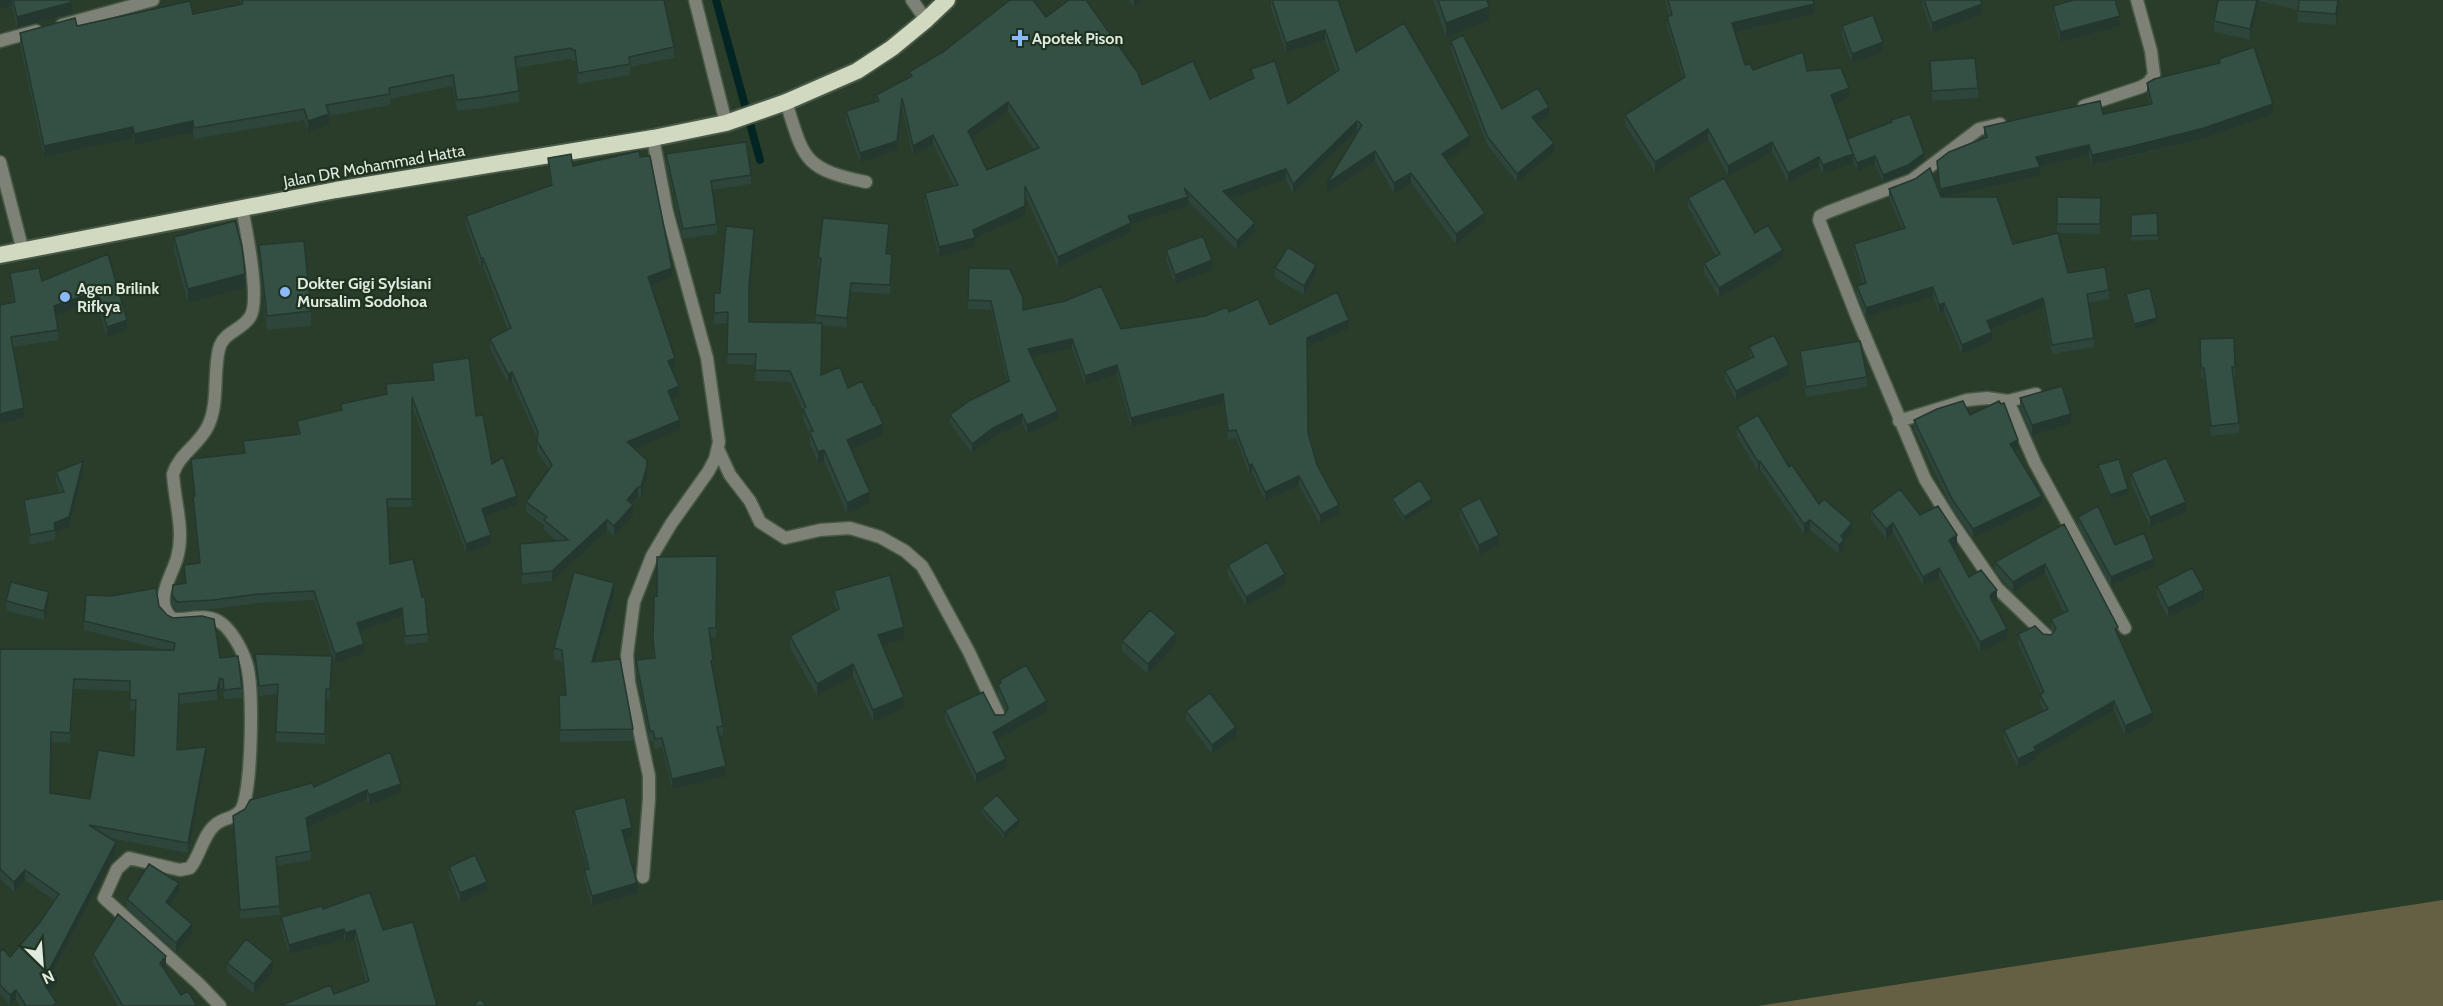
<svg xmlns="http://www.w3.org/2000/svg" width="2443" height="1006" font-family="Cabin,sans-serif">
<rect width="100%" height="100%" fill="#2a3c2a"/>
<!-- green -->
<path fill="#656043" d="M2443,900V1006H1758Z"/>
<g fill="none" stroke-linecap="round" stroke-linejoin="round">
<!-- stream -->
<path stroke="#022524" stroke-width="8" d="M716,0L760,160"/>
<defs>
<path id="service" d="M912,0L926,20"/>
<path id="minor" d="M695,0L726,123
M62,25L153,0
M0,41L36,31
M786,102C804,159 803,169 866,182
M2084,106L2141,87L2148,83L2154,75L2151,51L2137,0
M2000,124L1979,129L1912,180L1828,212L1820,216L1819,220L1857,317L1925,479L1951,521L1997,588L2048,637
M0,162L23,251
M2008,401L2035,463L2125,628
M1899,421L1967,400L1987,398L2008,401L2036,394
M718,449L730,475L750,501L760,522L785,538L820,530L850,528L880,537L905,551L922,566L930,580L969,652L1000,718
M643,877L649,799V776L629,682L627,655L634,602L652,556L671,524L708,472L715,459L719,442L707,358L667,212L653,138
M220,1006L199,984L104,898L117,869L129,858L180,870L190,868C200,856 203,835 215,825C224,817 236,819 242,808C252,788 254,683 246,662C242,649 230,627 218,621C204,613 188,620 173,619C152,603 172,576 177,558C179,551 180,543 180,535C180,515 174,494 173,474C179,454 199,445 208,426C219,403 213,374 219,349C223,332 241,331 250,317C261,301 246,229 242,208"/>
<path id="trunk" d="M0,255L336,190L653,138L726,123L786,102L857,71L892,48L926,20L947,0"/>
</defs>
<!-- service casing -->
<use href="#service" stroke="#475847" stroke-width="15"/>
<!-- minor casing -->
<use href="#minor" stroke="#475847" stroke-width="15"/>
<!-- trunk casing -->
<use href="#trunk" stroke="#475847" stroke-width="20"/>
<!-- service -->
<use href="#service" stroke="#7d8176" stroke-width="12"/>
<!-- minor -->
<use href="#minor" stroke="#7d8176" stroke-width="12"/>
<!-- trunk -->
<use href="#trunk" stroke="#d1dac0" stroke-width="16"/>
</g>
<!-- wall -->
<path fill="#2d453a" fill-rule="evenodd" d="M0,0H71L72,13L17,28L12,6Z
M240,0H664L674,47V58L630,67V75L578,84L575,61H572L571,59L516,68L519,91V102L483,108L457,111L453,86L390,99V105L329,116V125L308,132L304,120L194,139L193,132L134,145L133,138L44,157L20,44V33L193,14L241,5Z
M1129,0H1143L1134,7Z
M1271,0H1338L1356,52L1470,146L1447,160L1485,222L1456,244L1411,183L1394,193L1375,161L1327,193L1358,131L1357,130L1293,194L1286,179L1230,198L1255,232L1237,250L1188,201V206L1131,224V232L1058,267L1025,196V215L975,238V247L939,257L925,202V193L954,186L933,144L913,155L902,108L897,150L860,163L846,121V111L876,102V95L909,78V72L1046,17L1142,85L1210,99L1252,79L1251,69L1288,104L1336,72L1325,40L1286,53L1271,8ZM1008,111L1034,150L987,170L972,138Z
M1433,0H1487L1489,21L1446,37Z
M1665,0H1734L1814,14L1735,33L1745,65L1753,70L1807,71L1849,98L1834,103L1847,139L1891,123V120L1924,160L1908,173L1883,182L1875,164L1857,171L1853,160V163L1823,174L1819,166L1788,183L1772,152L1728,176L1708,139L1655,172L1625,125V115L1683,78L1667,26V17L1669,16Z
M1922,0H1981L1982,14L1932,33L1922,4Z
M2218,0H2339L2336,25L2298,22V10L2259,1L2250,40L2214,32V21Z
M2053,6L2120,26L2060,42L2053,15Z
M1842,26L1883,52L1852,63L1842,36Z
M1451,41L1502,109L1549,116L1537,123L1554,152L1517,182L1487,145L1451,50Z
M2219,59L2273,114L2204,138L2133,156L2092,165L2089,155L2039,166L2040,176L1947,197L2013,244L2057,233V197L2101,198L2100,234L2058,233L2068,273L2109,290V299L2089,303L2094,338V347L2052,354L2043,307L1990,328L1992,341L1962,354L1944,312L1939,314L1933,296L1866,317L1857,295V286L1863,284L1854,253V244L1902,229L1889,198V189L1939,190L1937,161L1984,138V127L2103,114L2150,104L2147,93V83L2219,63Z
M1930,61L1978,88V98L1932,101Z
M666,154L751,175V184L712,190L717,224V234L683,239L666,163Z
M548,158L573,166L672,277L651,286L675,368L672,369L679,396L671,399L680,430L634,449L647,476L641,497H638L632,504L633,515L614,536L607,530L552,581L522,584L520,544L557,541L544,530V525L526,512V502L549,469L537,451V438L512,382L508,383L490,349V339L508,330L483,267L481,268L466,226V216L551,186L548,168Z
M1688,198L1755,233L1783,259L1719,298L1704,273V263L1716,256L1688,208Z
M2157,213L2158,240L2131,241V215Z
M889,234L887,254L892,264L890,294L851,292L847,328L822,325L821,375L848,388L883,435L851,449L870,503L847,514L824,461L818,463L810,443V435L803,420V411L790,382L755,381L756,365L727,364L728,323L714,324V293H720L754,240L749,296V322L815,323L820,268L818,267V258Z
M174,237L245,288L188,303L174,251Z
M259,245L311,311V326L267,330L259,259Z
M1166,250L1212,270L1175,284L1166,260Z
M108,254L127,330L107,337L97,301L55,316L58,330V340L13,347L24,418L0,424V305L13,302L10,283V273L42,281Z
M969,268L1023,310L1121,329L1229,312L1270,325L1349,328L1307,347L1308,433L1317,465L1339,514L1320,524L1299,485L1265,501L1252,473L1249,474L1236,438L1228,440L1223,403L1131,427L1117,374L1085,385L1072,348L1032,357L1058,420L1027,434L1022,423L993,437L972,453L950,424V415L1007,382L991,310L968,309Z
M1275,268L1316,274L1304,295L1275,278Z
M2126,294L2157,323L2134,329L2126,299Z
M2234,338L2235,377H2233L2239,423V433L2211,436L2204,378H2201L2200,339Z
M1749,347L1789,375L1736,400L1725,380V371L1750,358Z
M1800,351L1867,377V387L1806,397L1800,360Z
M432,363L476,416L492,464L517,505L485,516L491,544L466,553L412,406V507H388L390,564L428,634V642L405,645L402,616L360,631L364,653L335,663L314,600L258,603L213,609L177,611L172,604L173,585L185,583L184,565L199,563L193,505V496H195L191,459L244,453L243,441L298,434L297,421L341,410V404L386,394V384L433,380Z
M2020,398L2071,424L2032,435L2020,407Z
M1970,415L2018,449L2015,451L2042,505L1973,538L1952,508L1914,429V420Z
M1737,427L1789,467L1819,504L1852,532L1844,541V550L1839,554L1810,530L1804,534L1760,470L1758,471L1737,437Z
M2098,465L2128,494L2110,499L2098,470Z
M83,471L69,527L55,532V540L30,545L24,509V500L60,493L56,482V472Z
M2131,473L2186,512L2150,527L2131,483Z
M1392,499L1432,504L1404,522L1392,503Z
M1460,508L1499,545L1479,555L1460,517Z
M1871,511L1920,515L1957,545L1953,547L1969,577L1997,600L1993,602L2007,639L1980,652L1939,577L1923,586L1893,533L1886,539L1871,520Z
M2078,517L2115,545L2154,567L2111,585L2078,525Z
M2064,524L2118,636L2153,722L2125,735L2114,710L2036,755V760L2018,768L2004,739V730L2044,711L2040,704V695L2041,694L2018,643V634H2043L2051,635L2053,633L2051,628V619L2064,613L2045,573L2013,592L1995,571V562Z
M717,556L716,637H710L713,660L712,670L723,726V735L719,736L726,776L672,789L662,747L655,749L653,741H650L636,670V660L653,658V640L657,596Z
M1228,565L1285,584L1246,606L1228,575Z
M2157,586L2204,600L2168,618L2157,596Z
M834,591L904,639L883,645L904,708L873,722L853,676L817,696L790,648V636L836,610L834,603Z
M614,595L596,662L633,729V741L560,742L559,695H565L562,662L554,659V648Z
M6,601H49L44,620L6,611Z
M159,606L167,615L220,658L242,688V698L224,699L223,688H220L217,700L179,704L178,750L206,756L188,853L110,838L116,852L53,972L57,984L50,993L57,1006H20L16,999L10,1005L0,994V952L10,957L41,921L55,901L25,880L14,892L0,879V649L164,650L84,630V621ZM74,689L130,691V710H135L134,756L90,799L50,793L51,742L70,743Z
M1122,641L1176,643L1148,674L1122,651Z
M255,654L332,656L330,699H326L325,744L276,742L278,694L259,696L255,664Z
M1000,680L1047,711L996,740L1006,769L976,783L945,720V710L1004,715L1006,712L998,694V685L1000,684Z
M1186,711L1236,737L1212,754L1186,720Z
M314,787L401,793L369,805L367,799L307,827L311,851V860L276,866L280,915L240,919L233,816Z
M982,808L1019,825L1004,838L982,813Z
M574,810L632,837L624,839L637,893L592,906L584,880V870H587L574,819Z
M449,867L487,891L460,903L449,876Z
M179,892L170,906L192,933L176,952L127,908V899Z
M323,909L383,930L437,1006H282V1005L334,994L366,982L355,939L345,942L344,939L289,954L281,926V917Z
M93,954L166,965L163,968L181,995L197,1006H118L93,963Z
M227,963L273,970L254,994L227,972Z"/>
<!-- shaded-wall -->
<path fill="#243830" d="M0,0H12V6L0,9Z
M1134,0H1143L1134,7Z
M2257,0H2259L2250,40V29Z
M2338,0H2339L2336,25V14Z
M72,2V13L17,28V17Z
M1814,4V14L1732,33V23Z
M1982,4V14L1932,33V23Z
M1489,7V21L1446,37V23Z
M2120,16V26L2060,42V32Z
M1325,30V40L1286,53V43Z
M1883,42V52L1852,63V54Z
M1849,88V98L1831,105V95Z
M902,98V108L897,150L860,163V153Z
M1008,102V111L968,141V131Z
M2273,104V114L2204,138L2092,165V155Z
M1549,107V116L1532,126V117Z
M329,114V125L308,132V121Z
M193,121V132L134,145V134Z
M1357,121V130L1293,194V184Z
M133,127V138L44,157V146Z
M1708,129V139L1655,172V162Z
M933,135V144L913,155V146Z
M1470,136V146L1442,163V154Z
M1772,142V152L1728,176V166Z
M1554,143V152L1517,182V174Z
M2089,145V155L2036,167V157Z
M1375,151V161L1327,193V183Z
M1924,153V160L1908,173L1883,182V175Z
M1853,154V163L1823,174V165Z
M1875,156V164L1857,171V163Z
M1819,157V166L1788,183V173Z
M2040,167V176L1940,198V189Z
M1286,169V179L1223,201V191Z
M1411,173V183L1394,193V183Z
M1025,186V215L975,238V247L939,257V247L973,230Z
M1188,197V206L1131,224V232L1058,267V257L1128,216Z
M1485,213V222L1456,244V234Z
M1255,223V232L1237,250V241Z
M889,224V234L886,263V254Z
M754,229V240L749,297V286Z
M1783,250V259L1719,298V288Z
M481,258H483V267L481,268Z
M1212,260V270L1175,284V275Z
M1316,265V274L1304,295V286Z
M672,268V277L648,287V277Z
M245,274V288L188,303V289Z
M851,283V292L847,328V318Z
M1933,287V296L1866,317V308Z
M97,291V301L54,316V306Z
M2043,298V307L1987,330V321Z
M1944,303V312L1939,314V305Z
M2157,318V323L2134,329V324Z
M127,320V330L107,337V327Z
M1349,320V328L1307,347V338Z
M1992,332V341L1962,354V345Z
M1072,339V348L1028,358V349Z
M675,358V368L668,370V361Z
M1117,365V374L1085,385V376Z
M1789,365V375L1736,400V391Z
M512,372V382L508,383V374Z
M679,386V396L668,401V391Z
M1223,394V403L1131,427V418Z
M24,408V418L0,424V414Z
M1058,411V420L1027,434V425Z
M1022,414V423L993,437L972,453V444L993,428Z
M2071,414V424L2032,435V425Z
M680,420V430L627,452V442Z
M883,424V435L847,451V440Z
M2018,440V449L2010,453V444Z
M824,450V461L818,463V452Z
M83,461V471L69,527L55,532L54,523Z
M1760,461V470L1758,471V462Z
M1252,464V473L1249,474V465Z
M647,466V476L641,497V487Z
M1299,476V485L1265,501V492Z
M638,487V497L627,509V500Z
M2128,489V494L2110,499V495Z
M870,492V503L847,514V503Z
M517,496V505L482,517V509Z
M2042,496V505L1973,538V529Z
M1432,499V504L1404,522V517Z
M2186,502V512L2150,527V517Z
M633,505V515L614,536V526Z
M1339,505V514L1320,524V515Z
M607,520V530L552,581V571Z
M1810,520V530L1804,534V524Z
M1852,523V532L1844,541V550L1839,554V545L1841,536Z
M1893,523V533L1886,539V529Z
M491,535V544L466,553V544Z
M1499,535V545L1479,555V545Z
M1957,535V545L1949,549V540Z
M2154,559V567L2111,585V577Z
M2045,564V573L2013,592V582Z
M1939,568V577L1923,586V577Z
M1285,574V584L1246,606V597Z
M614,583V595L592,674V662Z
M1997,590V600L1991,604L1990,607L1991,594Z
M2204,590V600L2168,618V608Z
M49,592V601L44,620V611Z
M402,608V616L357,632V623Z
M904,627V639L878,647V635Z
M2007,629V639L1980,652V642Z
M1176,633V643L1148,674V664Z
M364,644V653L335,663V654Z
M853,664V676L817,696V684Z
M220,678V688L217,700V690Z
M904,697V708L873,722V710Z
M1047,701V711L993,742V732Z
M2114,701V710L2036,755V760L2018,768V759L2034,747Z
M2153,713V722L2125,735V726Z
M1236,727V737L1212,754V745Z
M206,747V756L188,853V843Z
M1006,759V769L976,783V774Z
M726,766V776L672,789V779Z
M401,784V793L369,805V795Z
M367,790V799L306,828V818Z
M1019,820V825L1004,838V833Z
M632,828V837L622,840V830Z
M116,842V852L49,979V970Z
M25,870V880L14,892V882Z
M487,882V891L460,903V893Z
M179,883V892L166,911V902Z
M637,883V893L592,906V896Z
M192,924V933L176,952V943Z
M344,929V939L289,954V945Z
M355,930V939L345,942V933Z
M166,956V965L160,972V963Z
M273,961V970L254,994V984Z
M57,975V984L46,997V987Z
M16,990V999L10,1005V995Z"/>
<!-- building -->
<path fill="#345044" stroke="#243830" stroke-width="1.5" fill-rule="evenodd" d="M13,0H71L72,2L17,17Z
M242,0H664L674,47L629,57L630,64L578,73L575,50H572L571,48L515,57L519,91L483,97L457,100L453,75L389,88L390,94L326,105L329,114L308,121L304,109L194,128L193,121L134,134L133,127L44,146L20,33L75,18L77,26L190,1L193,14L243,4Z
M1010,0H1033L1046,17L1069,0H1086L1138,73L1142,85L1193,61L1210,99L1254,78L1251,69L1275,61L1288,104L1339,70L1325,30L1286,43L1272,0H1338L1356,52L1404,23L1470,136L1442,154L1485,213L1456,234L1411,173L1394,183L1375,151L1327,183L1362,125L1357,121L1293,184L1286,169L1223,191L1255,223L1237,241L1184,188L1188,197L1128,216L1131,223L1058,257L1025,186V206L973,230L975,238L939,247L925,193L958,185L933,135L913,146L902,98L897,141L860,153L846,111L879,101L876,95L912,76L909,72L943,52ZM1008,102L1039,148L987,170L968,131Z
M1438,0H1487L1489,7L1446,23Z
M1668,0H1813L1814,4L1732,23L1745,65L1750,64L1753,70L1803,52L1807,71L1841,68L1849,88L1831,95L1853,154L1823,165L1819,157L1788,173L1772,142L1728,166L1708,129L1655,162L1625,115L1685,77L1667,17L1672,15Z
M1924,0H1981L1982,4L1932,23Z
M2074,0H2115L2120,16L2060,32L2053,6Z
M2218,0H2257L2250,29L2214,21Z
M2299,0H2338L2336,14L2298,11Z
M1873,15L1883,42L1852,54L1842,26Z
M1463,35L1502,109L1538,88L1549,107L1532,117L1554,143L1517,174L1487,136L1451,41Z
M2254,47L2273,104L2204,128L2133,146L2092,155L2089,145L2036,157L2040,167L1940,189L1937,161L1949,152L1987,137L1984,127L2100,101L2103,114L2152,104L2147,83L2154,79L2220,63L2219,59Z
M1975,58L1978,88L1932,91L1930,61Z
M1910,114L1924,153L1908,165L1883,175L1875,156L1857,163L1847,139L1892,122L1891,120Z
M746,142L751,175L711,181L717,224L683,229L666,154Z
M639,151L640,157L650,156L672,268L648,277L675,358L668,361L679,386L668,391L680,420L627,442L647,460V466L641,487H638L627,500L633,505L614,526L607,520L552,571L522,574L520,544L568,540L544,520L547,517L526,502L552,465L537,441L538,432L512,372L508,374L490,339L511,328L483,258H481L466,216L552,185L548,158L571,154L573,166Z
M1930,168L1941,197H1997L2013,244L2058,233L2068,273L2105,267L2109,290L2087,294L2094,338L2052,345L2043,298L1987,321L1992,332L1962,345L1944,303L1939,305L1933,287L1866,308L1857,286L1866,283L1854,244L1905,228L1889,189L1915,179Z
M1724,178L1755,233L1768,225L1783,250L1719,288L1704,263L1720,254L1688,198Z
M2057,197L2101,198L2100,224H2057Z
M2157,213L2158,235L2131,236V215Z
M823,218L889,224L886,254H892L890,285L851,283L847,318L815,315L821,258H818Z
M235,221L242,247L245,274L188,289L174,237Z
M726,226L754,229L749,286V322L822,323L821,375L840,367L848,388L862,381L873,405L874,404L883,424L847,440L870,492L847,503L824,450L818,452L810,432L813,431L803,409L806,407L790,371L755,370L756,354H727L728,312L714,313V293H720Z
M1203,236L1212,260L1175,275L1166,250Z
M304,241L311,311L267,316L259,245Z
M1288,247L1316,265L1304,286L1275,268Z
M108,254L127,320L107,327L97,291L54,306L58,330L11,337L24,408L0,414V305L15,302L10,273L39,268L42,281Z
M969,268L1010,269L1023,298V310L1065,301L1101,286L1121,329L1205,316L1227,307L1229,312L1258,299L1270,325L1337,292L1349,320L1307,338L1308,433L1317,465L1339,505L1320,515L1299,476L1265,492L1252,464L1249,465L1236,430L1228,431L1223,394L1131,418L1117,365L1085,376L1072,339L1028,349L1058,411L1027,425L1022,414L993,428L972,444L950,415L969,401L1009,381L991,301L968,300Z
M2150,288L2157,318L2134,324L2126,294Z
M1774,335L1789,365L1736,391L1725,371L1754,357L1749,347Z
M2234,338L2235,367H2232L2239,423L2211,426L2204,368H2201L2200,339Z
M1860,341L1867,377L1806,387L1800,351Z
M469,358L476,416L483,415L492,464L503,457L517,496L482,509L491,535L466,544L412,397V499H387L390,564L413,559L422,597H425L428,634L405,636L402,608L357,623L364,644L335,654L314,591L258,594L213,600L177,602L172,595L173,585L186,583L184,565L200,563L193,496H195L191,459L245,453L243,441L300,434L297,421L342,410L341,404L387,394L386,384L434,380L432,363Z
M2062,386L2071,414L2032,425L2020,398Z
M1963,401L1970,415L1999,401L2001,404L2004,403L2018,440L2010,444L2042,496L1973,529L1952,499L1914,420L1937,409Z
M1758,415L1789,467L1792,465L1819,504L1824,499L1852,523L1841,536L1844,540L1839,545L1810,520L1804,524L1760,461L1758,462L1737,427Z
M2166,458L2186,502L2150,517L2131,473Z
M2119,459L2128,489L2110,495L2098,465Z
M83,461L69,517L54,523L55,530L30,535L24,500L64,492L56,472Z
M1420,480L1432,499L1404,517L1392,499Z
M1900,489L1920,515L1938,506L1957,535L1949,540L1969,577L1981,570L1997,590L1991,594L1990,597L2007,629L1980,642L1939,568L1923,577L1893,523L1886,529L1871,511Z
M1480,498L1499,535L1479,545L1460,508Z
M2098,506L2115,545L2144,533L2154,559L2111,577L2078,517Z
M2064,524L2118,627L2115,629L2153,713L2125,726L2114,701L2034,747L2036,750L2018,759L2004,730L2048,709L2040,695L2044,692L2018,634L2035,626L2043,634L2051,635L2056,629L2051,619L2068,611L2045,564L2013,582L1995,562Z
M1267,542L1285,574L1246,597L1228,565Z
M717,556L716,628H709L713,660L711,661L723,726L717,727L726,766L672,779L662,738L655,739L653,731H650L636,660L655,658L653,640L654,595L657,596V557Z
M2192,568L2204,590L2168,608L2157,586Z
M574,572L614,583L592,662L620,659L633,729L560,730L559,695H566L562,650L554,648Z
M890,575L904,627L878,635L904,697L873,710L853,664L817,684L790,636L839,609L834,591Z
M11,582L49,592L44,611L6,601Z
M156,588L159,606L167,615L173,618L202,616L214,619L220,658L238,656L242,688L224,690L223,679L220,678L217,690L179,694L177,750L206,747L188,843L89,825L116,842L49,970L57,975L46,987L57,1003L52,1006H26L16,990L10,995L0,985V952L3,949L10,957L41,921L59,894L25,870L14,882L0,869V649L174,650L175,643L84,621L86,595L112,596ZM74,679L130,681V700H136L134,756L98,750L90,799L50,793L51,732L70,733Z
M1150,610L1176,633L1148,664L1122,641Z
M255,654L332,656L330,689H326L325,734L276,732L278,684L259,686Z
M1026,665L1047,701L993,732L1006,759L976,774L945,710L983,692L995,715H1004L1008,708L998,685L1001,683L1000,680Z
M1210,693L1236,727L1212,745L1186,711Z
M390,752L401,784L369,795L367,790L306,818L311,851L276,857L280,906L240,910L233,816L245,809L250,800L312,783L314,787Z
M997,795L1019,820L1004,833L982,808Z
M625,797L632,828L622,830L637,883L592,896L584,870L589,869L574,810Z
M475,855L487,882L460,893L449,867Z
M149,864L179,883L166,902L192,924L176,943L127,899Z
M370,892L383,930L413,922L437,1005L433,1006H283L282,1005L330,985L334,994L369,981L355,930L345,933L344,929L289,945L281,917L322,906L323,909Z
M118,914L166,956L160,963L181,995L188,991L197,1006H123L93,954Z
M246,939L273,961L254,984L227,963Z
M480,999L487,1006H473Z"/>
<!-- markers -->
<g fill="#8abafc" stroke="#203220" stroke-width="2">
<path d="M1017 29h6v6h6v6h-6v6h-6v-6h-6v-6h6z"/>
<circle cx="285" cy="292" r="6"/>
<circle cx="65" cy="297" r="6"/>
</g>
<g text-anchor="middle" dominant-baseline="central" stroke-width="4.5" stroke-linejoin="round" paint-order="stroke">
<!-- poi labels -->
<g font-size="16" font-weight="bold" fill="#e0ebe0" stroke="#203220" text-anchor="start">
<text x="1032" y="38">Apotek Pison</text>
<text x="297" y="283">Dokter Gigi Sylsiani<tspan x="297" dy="18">Mursalim Sodohoa</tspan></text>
<text x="77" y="288">Agen Brilink<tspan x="77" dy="18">Rifkya</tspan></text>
</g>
<!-- street labels -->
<g font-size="16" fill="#e0ebe0" stroke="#203220">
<text transform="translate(374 166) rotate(-10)">Jalan DR Mohammad Hatta</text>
</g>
</g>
<!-- north arrow -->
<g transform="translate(42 964) rotate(155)" stroke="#203220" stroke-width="4.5" paint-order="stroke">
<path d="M0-4.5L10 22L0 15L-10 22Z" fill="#e0ebe0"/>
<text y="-9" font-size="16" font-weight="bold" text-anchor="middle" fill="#e0ebe0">N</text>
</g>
</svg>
